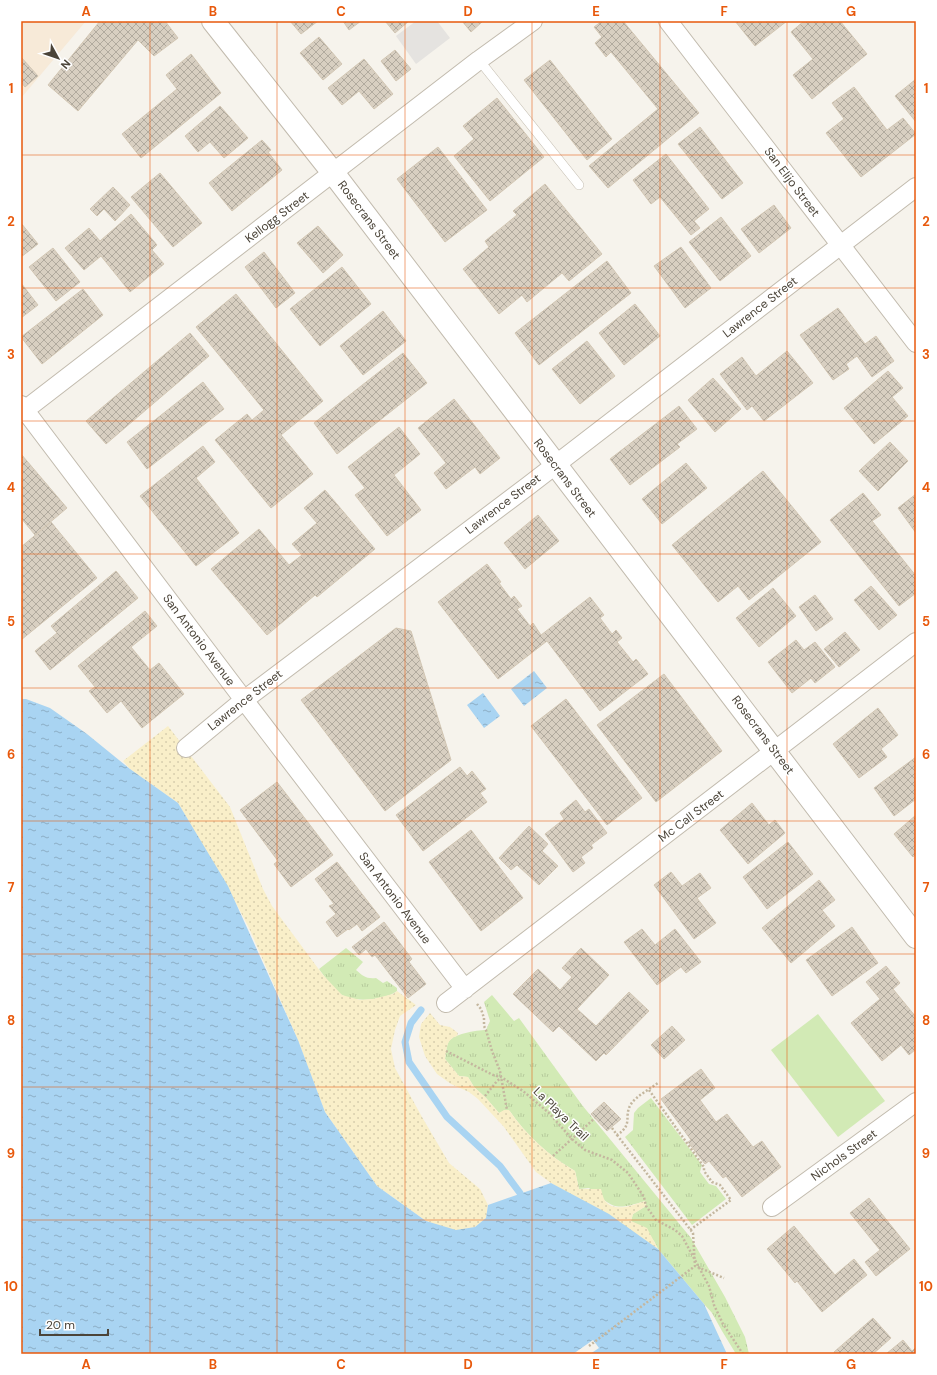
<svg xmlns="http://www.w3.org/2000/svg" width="937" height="1375" font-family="'DM Sans',sans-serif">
<defs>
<pattern id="grass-tufts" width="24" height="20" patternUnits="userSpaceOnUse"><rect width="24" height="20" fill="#d2eab5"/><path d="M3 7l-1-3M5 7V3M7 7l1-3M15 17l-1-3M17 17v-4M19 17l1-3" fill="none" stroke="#b6ca9c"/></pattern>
<pattern id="sand-dots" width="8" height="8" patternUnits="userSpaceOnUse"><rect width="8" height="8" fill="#f9efc9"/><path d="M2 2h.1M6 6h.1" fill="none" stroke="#d7cead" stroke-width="1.8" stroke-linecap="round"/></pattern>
<pattern id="water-ripples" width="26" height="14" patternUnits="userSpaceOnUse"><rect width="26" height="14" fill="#a9d4f2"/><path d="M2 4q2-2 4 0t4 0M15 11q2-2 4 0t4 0" fill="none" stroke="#8caec5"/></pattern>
<pattern id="building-cross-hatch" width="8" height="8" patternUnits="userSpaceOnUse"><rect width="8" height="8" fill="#d8cfc1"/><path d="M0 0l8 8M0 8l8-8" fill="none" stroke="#b1aa9e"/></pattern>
</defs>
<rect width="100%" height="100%" fill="#f6f3ec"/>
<!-- commercial -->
<path fill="#f7ead8" d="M21,21H86L21,98Z"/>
<!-- grass -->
<path fill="url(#grass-tufts)" d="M346,948L363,962L356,970C363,976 366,979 376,978L383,983L387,981L397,988V991C385,1000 355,1003 342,995C336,992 323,975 319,969Z
M492,995L514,1021L519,1018L582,1105L691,1238L725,1297L745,1337L749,1354H736L722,1331L712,1313L704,1304L658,1249L654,1241L631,1221L633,1214L646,1206L645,1201C613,1211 614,1208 589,1188L579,1189L575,1171C549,1156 526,1135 509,1110L499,1113L486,1098L474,1087L468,1077L459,1076L445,1059C446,1054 446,1047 448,1043C451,1034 477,1030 486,1030L490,1021L484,1002Z
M651,1098L702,1165L700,1172L709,1184L716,1186L726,1199L692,1225L625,1137L633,1130L634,1113L638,1108Z"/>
<!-- sand -->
<path fill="url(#sand-dots)" d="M168,726L230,807L263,889L272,906L323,975L342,995L360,1000L373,999L393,994L397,991L416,1005L400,1016L395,1030L391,1049L395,1068L422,1117L449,1163L480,1189L488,1205L486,1218L475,1227L456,1231L426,1221L377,1186L325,1112L308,1067L298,1040L249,928L227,886L178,803L130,769L123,761Z
M430,1013L440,1025L450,1027L458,1033L457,1036C446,1039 447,1049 445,1059L459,1076L468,1077L474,1087L486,1098L499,1113L504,1110H509C526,1135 549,1156 575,1171L579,1189H601C602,1192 603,1198 605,1201C615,1213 633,1205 645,1201L646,1206L633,1214L631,1221L647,1228L658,1249L636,1234L551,1183L536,1172L504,1127L478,1099L469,1092L451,1084L437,1074L425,1056L419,1037L421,1024Z"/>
<!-- park -->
<path fill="#d2eab5" d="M818,1014L885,1101L838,1137L771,1050Z"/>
<!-- parking -->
<path fill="#e5e3e0" d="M416,21H437L450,38L416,64L396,36Z"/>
<!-- water -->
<path fill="url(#water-ripples)" d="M534,671L547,688L524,706L511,689Z
M483,693L500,716L484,728L467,705Z
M21,699H26L50,708L87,734L130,769L178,803L228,886L298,1040L325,1112L377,1186L426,1221L456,1230L475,1227L486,1218L488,1205L551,1183L609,1214L658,1249L704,1304L727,1354H21Z"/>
<!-- pier -->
<path fill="#f6f3ec" d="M593,1340L599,1348L590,1354H573Z"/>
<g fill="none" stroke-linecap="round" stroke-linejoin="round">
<!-- stream -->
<path stroke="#a9d4f2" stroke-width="7" d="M421,1010L411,1023L405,1042L409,1062L447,1117L500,1166L520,1193"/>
</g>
<!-- building -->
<path fill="url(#building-cross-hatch)" stroke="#d3c7b4" d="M100,21H165L178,38L154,56L138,40L78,111L48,85Z
M290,21H318L301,34Z
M343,21H361L349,30Z
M385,21H409L395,33Z
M462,21H483L471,32Z
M602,21H623L699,113L608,188L589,166L658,109L611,52L606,57L595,43L602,37L594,27Z
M735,21H787L755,46Z
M804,21H840L867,54L812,99L793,75L813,59L791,32Z
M319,37L342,64L323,80L300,53Z
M395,50L411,69L396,81L381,61Z
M191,54L221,93L141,158L122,134L177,89L166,75Z
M21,57L38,76L25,87L21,82Z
M364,59L393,94L374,109L359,91L342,105L328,88Z
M550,60L612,139L587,160L524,80Z
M916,79V122L895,96Z
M854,87L887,130L903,118L916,134L861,177L826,133L844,119L832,103Z
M497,98L544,157L490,201L454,156L474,139L463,126Z
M220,106L248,138L224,158L210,142L198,152L185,136Z
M700,127L743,183L722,199L678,144Z
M262,140L271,150L268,152L282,170L232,211L209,183Z
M438,147L487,210L445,242L397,179Z
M666,154L709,209L694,221L700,228L691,235L660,197L651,204L633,180Z
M160,173L202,223L173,247L131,197Z
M545,184L602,254L569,281L562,273L527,302L522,295L499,314L463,269L489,247L485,241L517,215L513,211Z
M113,187L130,205L115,221L104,209L97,216L90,209Z
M774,205L791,228L759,253L741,229Z
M131,214L157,245L152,250L164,264L130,292L101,256L84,270L65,248L89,228L100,241Z
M721,217L751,256L720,281L689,242Z
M21,223L38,244L21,257Z
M318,226L343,255L323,273L297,243Z
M681,247L711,288L685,308L654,266Z
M53,248L80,282L56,301L29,267Z
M264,252L295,293L276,308L245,267Z
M607,261L631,293L539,365L515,333Z
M342,267L371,304L320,346L290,309Z
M21,283L38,305L21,318Z
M83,289L103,315L42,364L21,337Z
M236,294L323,401L281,435L313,474L271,508L215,440L247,414L252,420L264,410L196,327Z
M635,304L660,336L624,365L599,333Z
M838,308L865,344L876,336L894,361L872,377L857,356L846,364L849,369L833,380L800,335Z
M383,311L406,341L363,375L340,346Z
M190,333L209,356L106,444L86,421Z
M587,341L615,376L580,404L552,369Z
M787,351L813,383L764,421L752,406L747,410L720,374L742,357L756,376Z
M403,353L427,383L337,454L314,423Z
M888,371L903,388L892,397L908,416L874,444L844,408Z
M713,378L741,409L715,432L688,400Z
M203,382L224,409L147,469L127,442Z
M454,399L500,458L480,474L475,467L446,489L434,473L446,463L418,428Z
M679,406L697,429L677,444L680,447L630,485L610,459Z
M399,427L420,454L394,475L421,510L387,536L355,495L365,488L348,467Z
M890,442L908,461L878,491L859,471Z
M203,446L215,462L196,478L239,533L196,566L140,496Z
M21,454L67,508L35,535L21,518V498L23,497L21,494Z
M686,463L707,488L662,524L642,499Z
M763,471L821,542L749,600L738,586L718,602L672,545Z
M325,490L375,549L317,597L315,595L267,635L211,569L259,529L289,565L302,555L292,544L317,523L304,508Z
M863,493L881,515L872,521L916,576V593L899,606L830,520Z
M916,494V533L898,508Z
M538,515L559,541L525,569L504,543Z
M51,522L97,578L21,640V547Z
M487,564L501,582L499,583L511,599L514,596L522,606L517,609L530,626L533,623L541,635L590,597L604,615L600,618L612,634L616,630L622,638L617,642L633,662L636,659L648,674L600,711L547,641L498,679L438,602Z
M116,571L138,598L50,670L35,651L57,633L51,626Z
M871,586L897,615L879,630L854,600Z
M773,588L796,616L759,647L736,618Z
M815,595L833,619L816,631L799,607Z
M145,611L157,626L131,647L150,670L159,663L184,694L142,728L121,701L107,713L89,691L95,687L78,666Z
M396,628L411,631L451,760L385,811L301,700Z
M845,632L860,650L839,667L824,649Z
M796,640L804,650L815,642L835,667L815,683L811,678L792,693L768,662Z
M664,674L722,751L656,802L597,725Z
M566,699L642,798L607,825L531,726Z
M878,708L898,735L881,749L887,757L859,778L833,744Z
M916,757V799L894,816L874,788Z
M460,767L467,776L472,771L486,789L480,793L487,802L423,851L396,815Z
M277,782L333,855L291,887L274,864L278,861L240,810Z
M576,800L585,812L589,809L607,833L591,845L593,848L581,857L585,863L573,872L545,834L564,819L560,813Z
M752,803L769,825L775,820L785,833L748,864L720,830Z
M916,815V854L913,857L894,834Z
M529,826L548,844L542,851L558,866L539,885L517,865L511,870L499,858Z
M471,830L523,898L481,931L429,862Z
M788,842L813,874L767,909L743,877Z
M337,862L380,917L362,931L357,924L349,930L348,929L337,937L326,922L336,914L329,906L334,904L315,879Z
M671,872L682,886L700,873L711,888L697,898L716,923L694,939L654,885Z
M819,880L835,900L822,910L835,926L791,963L762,928Z
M384,922L412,959L409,962L426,984L408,998L375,955L372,957L366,949L359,955L352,947Z
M852,927L878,963L832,996L806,960Z
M642,929L655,945L675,929L701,962L686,973L681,967L657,985L624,942Z
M581,948L609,975L577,1009L596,1026L629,992L649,1011L606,1055L604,1053L596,1061L559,1026L553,1032L513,994L538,969L560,990L572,977L562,968Z
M886,966L900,983L893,989L916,1017V1049L909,1055L901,1045L882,1061L851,1023L880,999L866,982Z
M672,1026L685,1040L664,1059L651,1045Z
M701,1069L715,1088L700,1100L716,1122L727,1114L753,1147L762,1141L781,1167L742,1197L726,1176L723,1178L709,1161L705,1164L688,1142L691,1140L661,1099Z
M604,1102L621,1119L607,1131L591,1114Z
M869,1198L910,1249L876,1276L865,1262L880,1250L850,1213Z
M794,1226L835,1275L854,1259L867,1275L822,1312L797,1281L795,1283L767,1249Z
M873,1318L891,1338L873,1354H835L834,1352Z
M903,1340L912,1351L916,1347V1354H886Z"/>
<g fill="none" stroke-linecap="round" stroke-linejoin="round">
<defs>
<path id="service" d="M479,60L579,185"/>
<path id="minor" d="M668,21L916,343
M21,405L244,700L465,989
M21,413L479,60L533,21
M186,748L244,700L528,486L916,187
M446,1003L916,642
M772,1207L916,1102"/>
<path id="tertiary" d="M213,21L334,174L916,937"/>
</defs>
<!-- service casing -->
<use href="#service" stroke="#c2bbae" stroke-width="10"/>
<!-- minor casing -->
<use href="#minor" stroke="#c2bbae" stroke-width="20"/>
<!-- tertiary casing -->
<use href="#tertiary" stroke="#c2bbae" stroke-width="24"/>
<!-- path -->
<path stroke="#c4b79f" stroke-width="2.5" stroke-dasharray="2 2" stroke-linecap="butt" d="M477,1004L481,1009L484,1018V1026L486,1030L492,1051L500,1071L507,1110
M446,1051L493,1075L501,1077L523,1091L549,1113L572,1139L585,1150L612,1160L628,1173L644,1197L646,1206L656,1220L675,1230L682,1236L709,1286L714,1305L723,1324L743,1354
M649,1090L704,1167V1171L712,1182L720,1185L731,1200L690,1230
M485,1096L497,1081L501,1078
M612,1128L617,1135C634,1124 623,1117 631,1104C637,1095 651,1089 659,1082
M617,1135L693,1233L695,1266L724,1278
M553,1156L595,1118
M589,1346L695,1266"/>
<!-- service -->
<use href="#service" stroke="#fff" stroke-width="9"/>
<!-- minor -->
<use href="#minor" stroke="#fff" stroke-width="18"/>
<!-- tertiary -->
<use href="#tertiary" stroke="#fff" stroke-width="22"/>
</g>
<!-- grid -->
<path fill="none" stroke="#e8590c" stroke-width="1" stroke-opacity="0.55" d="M150,21V1354M277,21V1354M405,21V1354M532,21V1354M660,21V1354M787,21V1354M21,155H916M21,288H916M21,421H916M21,554H916M21,688H916M21,821H916M21,954H916M21,1087H916M21,1220H916"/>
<g text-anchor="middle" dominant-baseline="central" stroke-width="3" stroke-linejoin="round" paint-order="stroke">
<!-- street labels -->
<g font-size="12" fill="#4b4439" stroke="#fff">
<text transform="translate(792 182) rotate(53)">San Elijo Street</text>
<text transform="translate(277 217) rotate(-37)">Kellogg Street</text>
<text transform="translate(369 220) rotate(53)">Rosecrans Street</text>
<text transform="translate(760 307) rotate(-38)">Lawrence Street</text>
<text transform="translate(565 478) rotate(53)">Rosecrans Street</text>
<text transform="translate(503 504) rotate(-37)">Lawrence Street</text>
<text transform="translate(199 640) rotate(53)">San Antonio Avenue</text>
<text transform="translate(245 700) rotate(-38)">Lawrence Street</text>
<text transform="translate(763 735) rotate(53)">Rosecrans Street</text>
<text transform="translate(691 816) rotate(-37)">Mc Call Street</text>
<text transform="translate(395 898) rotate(53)">San Antonio Avenue</text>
<text transform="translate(561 1114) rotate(44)">La Playa Trail</text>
<text transform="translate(844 1155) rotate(-36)">Nichols Street</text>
</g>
</g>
<!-- border -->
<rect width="937" height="1375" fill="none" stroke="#ffffff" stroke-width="44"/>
<!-- north arrow -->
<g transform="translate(58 58) rotate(130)" stroke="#ffffff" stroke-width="3" paint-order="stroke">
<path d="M0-3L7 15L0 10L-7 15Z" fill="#4b4439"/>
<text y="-6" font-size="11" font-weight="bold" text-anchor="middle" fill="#4b4439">N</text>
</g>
<!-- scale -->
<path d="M40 1329v6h68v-6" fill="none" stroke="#4b4439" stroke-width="2"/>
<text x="46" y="1329" font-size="12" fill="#4b4439" stroke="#ffffff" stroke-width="3" paint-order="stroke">20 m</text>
<rect x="22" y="22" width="893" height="1331" fill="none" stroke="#e8590c" stroke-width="1.5"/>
<g font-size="13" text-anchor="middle" font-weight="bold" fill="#e8590c">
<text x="86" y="16">A</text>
<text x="213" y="16">B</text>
<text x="341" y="16">C</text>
<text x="468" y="16">D</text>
<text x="596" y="16">E</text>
<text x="724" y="16">F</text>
<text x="851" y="16">G</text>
<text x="11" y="93">1</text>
<text x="926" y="93">1</text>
<text x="11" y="226">2</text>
<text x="926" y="226">2</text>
<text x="11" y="359">3</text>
<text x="926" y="359">3</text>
<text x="11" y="492">4</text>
<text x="926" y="492">4</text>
<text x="11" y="626">5</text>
<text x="926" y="626">5</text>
<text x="11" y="759">6</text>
<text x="926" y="759">6</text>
<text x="11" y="892">7</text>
<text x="926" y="892">7</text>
<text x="11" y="1025">8</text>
<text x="926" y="1025">8</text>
<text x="11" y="1158">9</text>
<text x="926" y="1158">9</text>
<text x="11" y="1291">10</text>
<text x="926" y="1291">10</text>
<text x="86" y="1369">A</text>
<text x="213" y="1369">B</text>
<text x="341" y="1369">C</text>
<text x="468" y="1369">D</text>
<text x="596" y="1369">E</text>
<text x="724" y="1369">F</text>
<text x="851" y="1369">G</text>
</g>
</svg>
